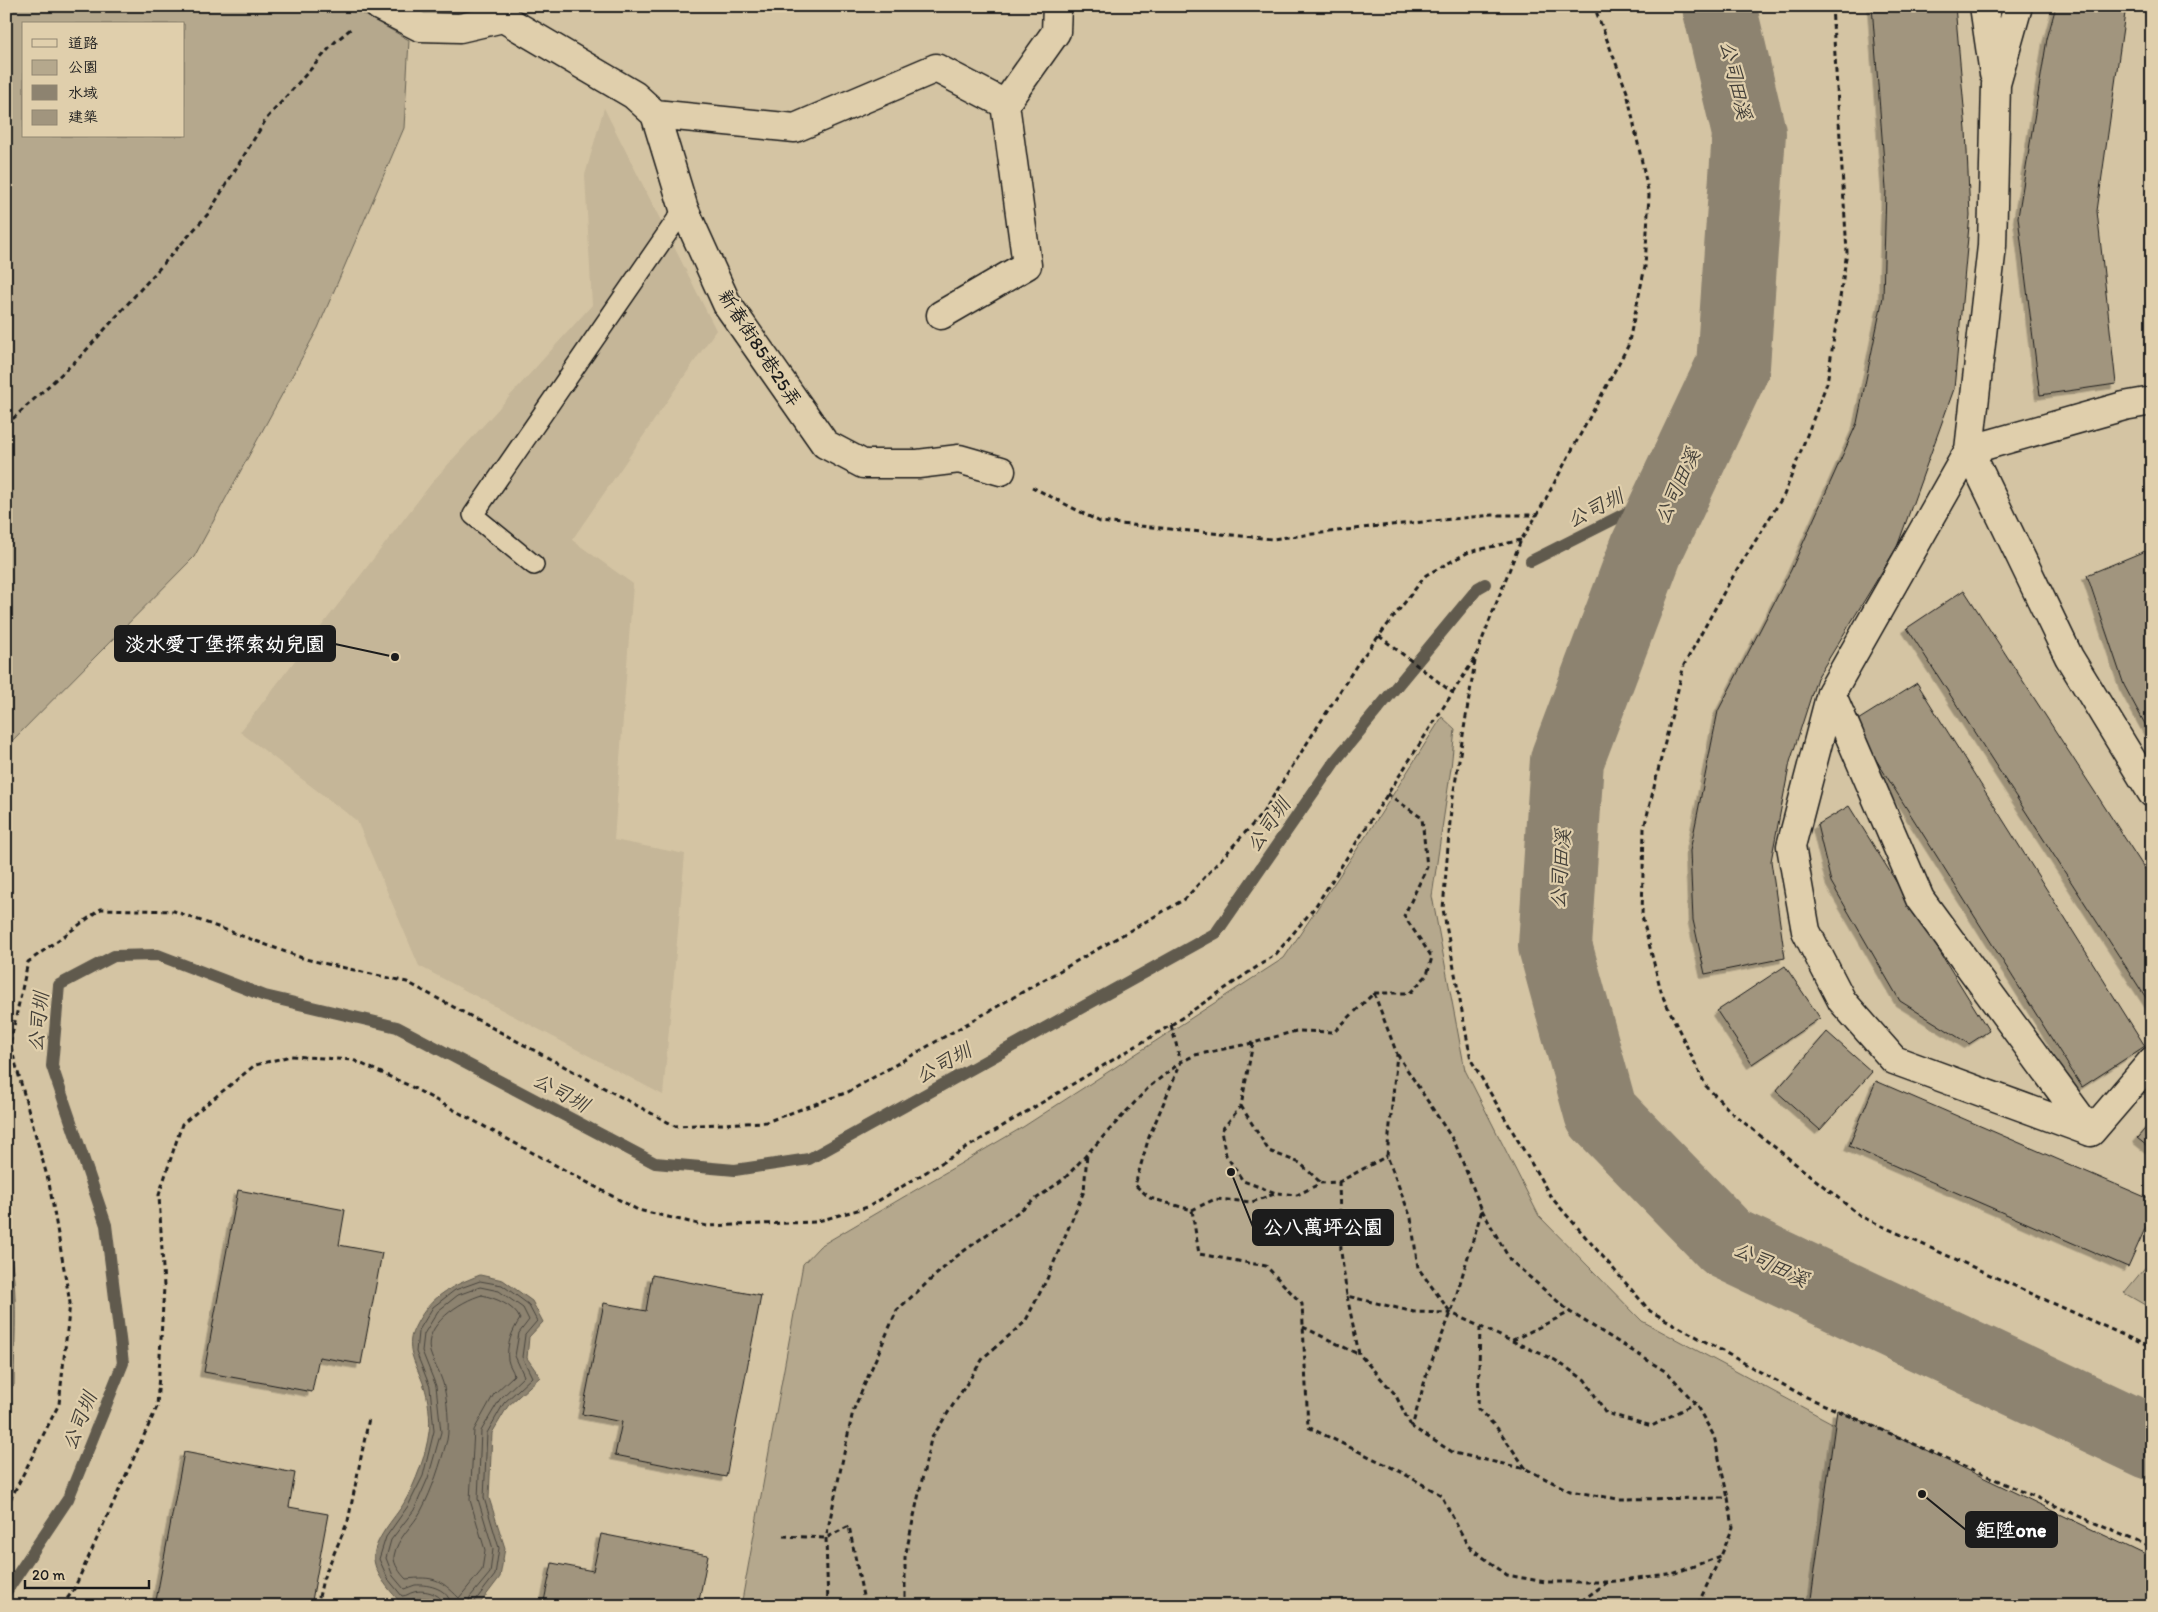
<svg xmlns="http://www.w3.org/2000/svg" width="2158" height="1612" font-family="Itim,'LXGW WenKai TC',sans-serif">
<defs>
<filter id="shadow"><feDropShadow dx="-4.5" dy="4.5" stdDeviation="0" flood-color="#0004"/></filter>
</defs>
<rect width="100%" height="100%" fill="#d4c4a3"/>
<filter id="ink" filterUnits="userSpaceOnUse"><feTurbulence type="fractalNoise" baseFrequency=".02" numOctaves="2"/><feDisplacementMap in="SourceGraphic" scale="10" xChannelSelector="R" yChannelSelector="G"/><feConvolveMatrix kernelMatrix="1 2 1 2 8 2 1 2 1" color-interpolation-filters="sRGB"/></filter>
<g filter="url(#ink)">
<!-- built -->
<path fill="#c5b698" d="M604,108L716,330L572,540L633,584L614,840L685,854L663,1095L419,966L357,821L240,732L434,480L592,305L585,175Z"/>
<!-- green -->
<path fill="#b5a88d" stroke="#686254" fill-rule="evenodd" d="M6,6H349L409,40L404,128L318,328L194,557L6,747ZM24,24H184V136H24Z
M1442,717L1455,729L1451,768L1432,896L1465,1070L1539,1216L1642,1321L1834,1424L2152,1566V1606H741L803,1264L820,1246L1023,1127L1284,958L1380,815Z
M2152,1259V1309L2124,1293Z"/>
<!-- water -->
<path fill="#8d8370" stroke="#605a4e" d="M6,1236C20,1283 14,1336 14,1385L6,1391Z
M480,1275L503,1280L532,1301L543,1322L529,1337L527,1358L540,1377L508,1406L492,1433L489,1498L505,1548L500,1577L478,1606H442C429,1594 416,1596 402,1604C392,1593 375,1575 374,1559C373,1540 395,1518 404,1503C416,1482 426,1455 429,1432C431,1422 428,1395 424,1386C418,1367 404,1349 414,1329C429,1297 449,1287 480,1275Z"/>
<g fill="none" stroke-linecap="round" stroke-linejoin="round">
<!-- shore -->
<path stroke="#49453e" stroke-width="1" d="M6,1262L9,1289V1381L6,1385
M482,1295C495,1298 514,1305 520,1319C512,1331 506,1345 508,1360C509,1366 513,1370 514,1375L494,1394L474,1430L470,1500L485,1550L482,1570L459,1598C440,1579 434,1576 406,1579C401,1574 393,1564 394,1556C397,1538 413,1526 421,1511C433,1488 440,1465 447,1440C450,1426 447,1397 443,1383C440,1372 433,1363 430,1352C423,1325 460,1301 482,1295Z
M445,1606C443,1594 424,1589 414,1592C409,1593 407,1596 402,1596L388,1579L379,1559L386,1537L408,1506L423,1476L434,1431L430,1387L416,1352L418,1332L433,1307L455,1290L480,1281L502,1285L528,1304L537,1321L525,1335L522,1357L532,1377L504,1403L487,1433L484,1498L499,1548L495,1575L475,1601L474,1606
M451,1606C450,1589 429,1584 415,1585C411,1586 408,1588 404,1589L393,1576L386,1558L391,1540L414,1510L428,1478L441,1432L436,1386L422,1351L424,1334L438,1311L458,1295L480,1287L499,1291L523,1308L529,1320L519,1333L515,1356L524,1376L500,1399L481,1431L478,1499L493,1549L490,1573L470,1597L468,1606"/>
<!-- stream -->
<path stroke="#605a4e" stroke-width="12" d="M1531,561L1676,488
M6,1592L68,1499L123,1363L106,1225L52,1066L59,985L114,956L158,955L265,996L397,1027L655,1163L735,1170L809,1159L1216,933L1335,761L1478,588L1485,584"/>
<!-- river -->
<path stroke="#8d8370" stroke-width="74" d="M1719,6L1749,133L1733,366L1647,548L1567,760L1555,946L1601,1113L1727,1243L2152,1443"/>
</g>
<!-- building -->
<path fill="#a1957e" stroke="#1c1c1c" filter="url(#shadow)" d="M1872,6H1955L1966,130L1970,215L1954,389L1897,547L1817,678L1790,762L1771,861L1785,958L1705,974L1693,920L1690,851L1718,711L1791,570L1857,423L1883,297L1886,189Z
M2056,6H2126L2097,211L2116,384L2040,395L2018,217L2047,39Z
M2145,551L2152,569V737L2124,685L2087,575Z
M1964,590L2152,880L2150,1004L1907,628Z
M1917,683L2145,1046L2082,1087L1853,723Z
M1849,806L1989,1031L1969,1044L1900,1001L1831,882L1817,825Z
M1785,966L1820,1018L1752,1064L1717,1011Z
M1827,1032L1872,1072L1820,1130L1776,1091Z
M1876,1081L2152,1200V1213L2128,1267L1849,1146Z
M2152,1121V1150L2137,1138Z
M238,1190L345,1210L339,1245L382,1253L361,1364L319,1357L312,1392L204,1372Z
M652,1275L761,1296L726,1477L615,1455L622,1422L582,1414L604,1303L646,1311Z
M1837,1410L1886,1431L2152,1558V1606H1810Z
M184,1452L295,1473L289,1507L328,1514L311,1606H155Z
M601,1534L708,1555L698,1606H543L552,1563L593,1571Z"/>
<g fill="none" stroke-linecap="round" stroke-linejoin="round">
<defs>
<path id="lane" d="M534,565L473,515L684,209"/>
<path id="street" d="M379,6L420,27L460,28L503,18L634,95L655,114L684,209L727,304L825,444L863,464H918L959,459L1001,471
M1984,6L1994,74
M2018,6L1996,84L1992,246L1969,450L1831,693L1791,846L1806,931L1842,1001L1894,1060L2091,1132L2152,1061
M655,114L795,128L936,68L1005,104L1056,32L1057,6
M941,315L1027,265L1005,104
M1969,450L2069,657L2152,793
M1969,450L2124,406L2152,401
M1831,693L1920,899L2091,1132"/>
</defs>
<!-- lane casing -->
<use href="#lane" stroke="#1c1c1c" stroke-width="22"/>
<!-- street casing -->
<use href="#street" stroke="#1c1c1c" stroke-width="31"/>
<!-- path -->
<path stroke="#1c1c1c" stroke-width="3" stroke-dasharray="5 4" stroke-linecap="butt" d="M1832,6L1847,252L1827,383L1784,495L1729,583L1684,665L1644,828L1642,916L1662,995L1706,1086L1732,1113L1862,1217L2152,1348
M6,425L81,356L208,214L267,118L335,42L353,27
M1032,487L1100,522L1272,539L1371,527L1493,515H1537
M1379,636L1453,693
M1475,661L1451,809L1443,909L1471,1060L1551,1197L1650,1311L1802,1395L2152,1548
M1374,993L1397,1054L1387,1156L1411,1218L1418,1268L1451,1313L1427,1373L1412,1427L1454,1453L1526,1469L1570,1491L1618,1499L1728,1498L1733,1527L1721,1556
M1171,1025L1181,1062L1149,1137L1135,1185L1150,1198L1192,1210L1199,1254L1266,1266L1302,1304L1308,1427L1401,1472L1441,1495L1468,1546L1507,1575L1545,1582H1608L1675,1573L1721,1556L1697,1606
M1253,1043L1241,1106L1221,1131L1226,1155L1243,1181L1276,1193
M1397,1054L1455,1143L1482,1210L1451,1313
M1241,1106L1269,1151L1300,1163L1321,1183
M1339,1182L1341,1252L1347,1296L1414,1312L1451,1313L1511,1341L1570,1312
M1192,1210L1215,1199L1252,1202L1277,1193L1297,1195L1321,1183L1339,1182L1387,1156
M1482,1210L1510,1260L1570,1312L1668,1373L1695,1403L1714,1436L1728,1498
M1347,1296L1359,1354L1395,1394L1411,1426
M1303,1327L1358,1354
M1480,1327L1478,1409L1498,1429L1526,1469
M1512,1341L1555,1360L1585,1380L1606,1413L1652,1426L1695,1403
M6,1508L59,1404L70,1303L49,1183L10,1044L28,962L101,909L174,911L305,959L407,982L675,1126L766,1122L848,1092L1185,899L1262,814L1358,663L1426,575L1469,552L1521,540
M783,1536L826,1538L849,1526L865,1606
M62,1606L74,1589L157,1407L164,1287L159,1195L182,1124L255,1065L291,1056L353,1060L408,1085L638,1210L707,1226L815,1222L868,1207L1171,1025L1276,954L1315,907L1475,658L1521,540L1537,515L1628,346L1645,267L1649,195L1627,92L1594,6
M317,1606L323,1579L348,1521L369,1418
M828,1606L826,1538L853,1411L897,1310L957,1256L1065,1178L1149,1087L1181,1062L1195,1055L1253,1043L1296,1031L1334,1032L1374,993H1410L1427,975L1432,957L1404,916L1427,867L1422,818L1386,793
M905,1606V1557L931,1439L984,1357L1025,1322L1047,1279L1084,1191L1087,1154
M1574,1606L1608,1582"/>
<!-- lane -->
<use href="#lane" stroke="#e0cfac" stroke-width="19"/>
<!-- street -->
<use href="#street" stroke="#e0cfac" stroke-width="28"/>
</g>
</g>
<g text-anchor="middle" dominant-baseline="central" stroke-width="4.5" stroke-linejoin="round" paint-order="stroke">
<!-- street labels -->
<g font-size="19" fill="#1c1c1c" stroke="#e0cfac">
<text transform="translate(760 348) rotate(57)">新春街85巷25弄</text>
</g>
<!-- water labels -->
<g font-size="20" font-style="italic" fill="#444039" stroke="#e0cfac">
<text transform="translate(1736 80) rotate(77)">公司田溪</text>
<text transform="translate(1677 486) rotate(-65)">公司田溪</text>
<text transform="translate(1595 508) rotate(-27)">公司圳</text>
<text transform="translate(1268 825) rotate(-55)">公司圳</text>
<text transform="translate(1560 869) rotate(-86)">公司田溪</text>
<text transform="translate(38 1022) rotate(-84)">公司圳</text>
<text transform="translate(943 1063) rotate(-29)">公司圳</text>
<text transform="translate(561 1092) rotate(28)">公司圳</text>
<text transform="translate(1771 1264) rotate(25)">公司田溪</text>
<text transform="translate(79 1421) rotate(-68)">公司圳</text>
</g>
</g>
<!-- callouts -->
<path fill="none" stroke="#1c1c1c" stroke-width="2" d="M395 657L335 644M1231 1172L1253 1227M1922 1494L1966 1530"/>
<g fill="#1c1c1c" stroke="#e0cfac" stroke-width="2">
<circle cx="395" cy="657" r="5"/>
<circle cx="1231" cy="1172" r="5"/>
<circle cx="1922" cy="1494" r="5"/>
</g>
<g fill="#1c1c1c" stroke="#1c1c1c" stroke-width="2">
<rect x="115" y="626" width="220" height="35" rx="5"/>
<rect x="1253" y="1210" width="140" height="35" rx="5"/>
<rect x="1966" y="1512" width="91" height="35" rx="5"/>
</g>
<g font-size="20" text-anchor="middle" font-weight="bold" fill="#fff">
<text x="225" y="651">淡水愛丁堡探索幼兒園</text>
<text x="1323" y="1234">公八萬坪公園</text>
<text x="2011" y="1537">鉅陞one</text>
</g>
<!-- margin -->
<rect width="2158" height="1612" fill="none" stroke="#e0cfac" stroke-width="25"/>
<rect x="12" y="12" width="2133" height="1587" fill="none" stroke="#1c1c1c" stroke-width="2" filter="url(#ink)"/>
<!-- legend -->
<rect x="22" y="22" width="162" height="115" fill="#e0cfac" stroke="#928772"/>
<rect x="32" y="39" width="25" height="8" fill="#e0cfac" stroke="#928772"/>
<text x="68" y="48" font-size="15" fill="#1c1c1c">道路</text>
<rect x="32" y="60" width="25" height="15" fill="#b5a88d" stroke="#928772"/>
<text x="68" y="72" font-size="15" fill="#1c1c1c">公園</text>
<rect x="32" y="85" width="25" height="15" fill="#8d8370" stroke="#928772"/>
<text x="68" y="98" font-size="15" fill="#1c1c1c">水域</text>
<rect x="32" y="110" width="25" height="15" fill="#a1957e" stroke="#928772"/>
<text x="68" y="122" font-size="15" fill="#1c1c1c">建築</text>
<!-- scale -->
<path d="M25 1580v8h124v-8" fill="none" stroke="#1c1c1c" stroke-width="2.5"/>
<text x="32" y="1580" font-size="15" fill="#1c1c1c" stroke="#e0cfac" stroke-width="4" paint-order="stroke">20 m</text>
</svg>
